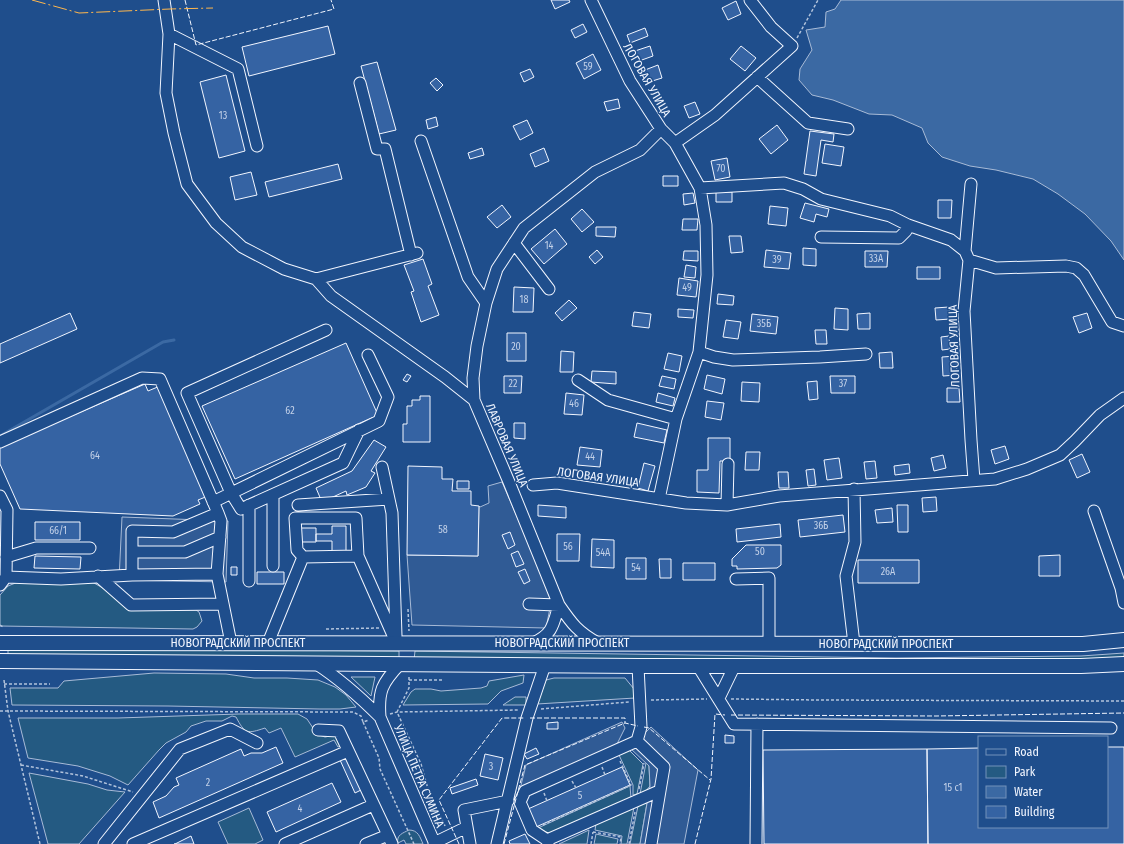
<svg xmlns="http://www.w3.org/2000/svg" width="1124" height="844" font-family="'Fira Sans Condensed',sans-serif">
<rect width="100%" height="100%" fill="#1f4e8c"/>
<!-- green -->
<path fill="#245a82" stroke="#a8bbd7" d="M18,582L94,583L108,591L121,604L130,609L196,610L199,612L202,621L197,627L193,629L0,626V595L8,586Z
M8,648L399,651V658L8,657Z
M415,651L896,658L1081,656L1124,653V661L414,660Z
M154,673L226,674L254,678H287L318,680L335,687L346,695L356,707L340,709H320L168,706L12,705L10,688H58L64,681Z
M524,675L523,683L501,691L488,704L403,705L411,692L415,689H431L441,691L481,688L487,686L489,681Z
M351,677H375L371,696Z
M554,678H625L634,689L635,698L537,704L546,680Z
M515,697H526V705H503Z
M239,714H298L307,719L317,734L325,737L335,735L341,746L338,747L334,740L295,757L281,728L269,733L265,728C247,734 245,734 236,717L232,716L222,721H206L191,726L186,732L166,743L159,750L128,785L110,776L78,766L28,758L18,718H118Z
M629,750L643,764L637,794L633,795V785L619,755Z
M646,763L649,766L650,786L645,792L640,794Z
M29,773L88,784L107,790L125,792L79,844H48Z
M630,786L631,798L552,834L546,832L538,828Z
M646,802L647,803L640,844H630L638,806Z
M634,807L627,844H621L622,836L595,830L596,824Z
M249,808L263,840L255,844H228L218,822Z
M409,830C418,830 420,837 423,844H406L404,840L398,843C396,835 403,833 409,830Z
M589,830L587,844H559Z
M596,834L618,839L617,844H594Z"/>
<!-- parking -->
<path fill="#305b95" stroke="#a8bbd7" d="M502,482L552,598L546,628L412,625L407,555L478,556L479,506L480,507L489,503L488,486Z
M122,517L228,521L226,582L119,580Z
M622,722L625,728L616,746L520,789L526,765Z
M651,727L698,770L684,844H640L650,786L649,766L630,748Z"/>
<!-- water -->
<path fill="#3b69a3" stroke="#a8bbd7" d="M841,0H1124V260L1111,241L1085,214L1058,194L1033,179L996,170L970,166L942,157L928,143L922,128L892,115L869,114L833,100L812,95L799,80L800,69L812,50L806,30L825,27L826,12L835,9Z"/>
<g fill="none" stroke-linecap="round" stroke-linejoin="round">
<!-- stream -->
<path stroke="#3b69a3" stroke-width="3" d="M0,436L163,342L174,340"/>
</g>
<!-- building -->
<path fill="#3563a3" stroke="#f2f6ff" d="M551,0H569L570,2L555,9Z
M736,1L741,14L728,20L722,8Z
M583,24L587,32L575,38L571,30Z
M328,26L335,54L249,76L242,47Z
M645,28L648,36L630,43L627,35Z
M650,46L653,56L639,61L635,51Z
M741,46L756,58L745,71L730,59Z
M593,54L601,70L584,79L576,63Z
M377,62L396,130L379,134L361,66Z
M658,65L662,78L649,82L645,70Z
M530,69L534,77L524,82L520,73Z
M226,75L245,151L219,158L200,82Z
M436,78L443,85L437,91L430,83Z
M618,99L620,108L607,111L604,102Z
M695,102L700,114L689,118L684,106Z
M436,117L438,126L428,129L426,120Z
M527,120L533,133L520,140L513,126Z
M777,125L788,140L771,154L759,139Z
M810,131L834,134L833,142L821,140L816,176L804,174Z
M825,144L844,147L841,166L822,163Z
M482,148L484,155L470,159L468,153Z
M544,148L549,161L535,167L530,154Z
M727,158L730,177L715,180L711,161Z
M338,164L342,179L269,197L265,182Z
M251,172L257,195L235,200L230,177Z
M663,176H678V186H663Z
M716,192H732V202H716Z
M693,193L695,203L684,205L683,194Z
M938,200H952L951,218H938Z
M805,203L829,209L827,217L816,214L814,222L800,218Z
M502,205L511,217L497,228L487,217Z
M770,206L788,208L786,226L768,224Z
M582,209L594,222L582,232L571,219Z
M683,219H698L697,230H682Z
M596,227H616L615,237L596,236Z
M555,229L567,244L544,264L531,249Z
M729,236H741L743,252L731,253Z
M803,248L816,249V266L803,265Z
M597,250L603,257L595,264L589,257Z
M766,250L791,253L789,269L764,267Z
M684,251H698V261L683,260Z
M865,251H888L887,267H865Z
M423,259L432,284L428,286L439,315L421,322L411,292L414,291L404,265Z
M686,265L696,267L695,278L684,277Z
M917,267H940V279H917Z
M679,278L698,281L696,297L677,295Z
M514,287L534,288L533,312H513Z
M718,294L734,296L733,305L717,304Z
M569,300L577,308L562,321L555,313Z
M949,307L950,319L936,320L935,308Z
M835,308L848,309V330L834,329Z
M678,309L694,310L693,318L678,317Z
M634,312L651,314L649,328L632,326Z
M70,313L77,329L0,363V344Z
M870,313V329H858L857,314Z
M1087,313L1092,328L1079,333L1073,317Z
M752,314L778,317L776,334L750,331Z
M726,320L741,322L738,339L723,337Z
M815,330H826L827,344H816Z
M507,333H526V361H507Z
M949,336L950,349L942,350L941,337Z
M346,343L378,415L235,479L202,406Z
M561,351L574,352L573,372H560Z
M892,352L893,368H880L879,353Z
M668,353L682,356L679,372L664,369Z
M956,356L957,375L943,376L942,357Z
M592,371L616,372V384L591,382Z
M407,374L411,376L407,382L403,380Z
M707,375L725,379L722,394L704,389Z
M504,376H522L521,393H504Z
M662,376L676,379L674,389L659,386Z
M830,376H855V393H831Z
M817,381L818,399L809,400L807,382Z
M742,382L760,383L759,402L741,401Z
M145,384L148,391L160,386L208,496L198,500L200,504L173,516L20,509L0,464V447Z
M947,388H959L960,402H947Z
M566,393L584,395L582,415L564,414Z
M658,393L675,398L673,406L656,402Z
M420,396H430V442H403V424H407V406H412V400H420Z
M707,401L724,403L721,420L705,417Z
M514,423H525V439L514,438Z
M637,423L667,430L664,443L634,437Z
M708,438H730V461H720L719,493L697,492V470H708Z
M374,440L386,447L371,471L375,473L366,487L347,495L346,491L322,502L316,488L352,471Z
M1005,446L1009,459L995,464L991,450Z
M580,447L602,450L600,467L577,465Z
M746,452H760L759,470H745Z
M1082,454L1090,472L1077,478L1069,460Z
M943,455L946,468L934,471L931,458Z
M839,458L842,478L827,480L824,460Z
M875,461L877,478L866,479L864,462Z
M644,463L655,466L648,491L638,488Z
M909,464L910,473L895,475L894,466Z
M408,466L442,467V479H453L452,491H471V505L479,506L478,556L407,555Z
M814,469L816,485L808,486L806,470Z
M778,472H788L789,488H779Z
M457,481H469V489H457Z
M936,497L937,511L923,512L922,498Z
M538,505L566,507V518L538,516Z
M897,505H908V532H898Z
M892,508L893,522L877,523L875,510Z
M843,515L845,532L800,537L798,520Z
M35,522H80V540H35Z
M780,524L781,537L737,542L736,529Z
M332,526H346V560H332V541H316V534H332Z
M300,528H316V542H300Z
M510,532L515,545L508,549L502,535Z
M557,534H580L579,561H557Z
M592,539L614,540V568L591,567Z
M746,545H781V565L777,568L737,569V566H732V559Z
M518,551L524,564L516,567L511,554Z
M1060,555V576H1039V556Z
M35,556L81,557L80,569L34,568Z
M626,558H646V579H626Z
M659,559H671V578H660Z
M858,560H919V583H858Z
M683,563H715V580H683Z
M231,567H237V575H231Z
M525,569L530,581L524,584L518,572Z
M257,572H284V584H257Z
M558,722V729H547V723Z
M725,735L734,736V743H725Z
M276,747L283,763L159,818L153,802L166,796L174,787L179,785L176,778L241,749L244,756L251,753H262Z
M1107,747H1124V844H928L927,749L979,748V827H1107Z
M536,748L539,754L527,759L524,754Z
M927,749L928,844H764L763,750Z
M485,754L503,758L498,780L480,776Z
M348,756L363,789L355,793L340,760Z
M622,767L630,785L536,827L528,809Z
M476,779L478,785L452,794L450,788Z
M332,783L341,802L276,832L267,812Z
M525,834L530,844H510L509,841Z
M191,836L194,844H174H175Z"/>
<g fill="none" stroke-linecap="round" stroke-linejoin="round">
<defs>
<path id="minor" d="M164,0L169,34L166,93L174,133L187,184L216,223L242,247L284,269L316,279L331,296L445,377L474,400
M591,0L630,81L661,129L675,143L700,188L706,225L707,275L699,352L676,419L659,499
M169,34L238,69L257,146
M757,77L808,123L848,129
M360,83L377,149H385L411,255
M421,141L468,277L486,303
M675,143L715,115L792,46L771,27L750,0
M700,188L784,183L803,189L821,199L890,216L908,225L951,240L965,251L969,260L964,311L971,440L974,480
M821,237L899,238L906,231L908,225
M514,243L549,289
M965,251L971,184
M969,260L996,268L1066,266L1076,268L1084,275L1112,322L1124,326
M316,279L417,253
M326,330L187,393L231,493L241,509L343,463L359,430
M699,352L714,357L733,360L820,357L866,354
M578,380L608,400L676,419
M0,442L142,378L160,379L218,513
M382,467L392,513L396,636
M533,485L557,483L686,503L727,505L779,496L995,479L1027,469L1060,455L1075,441L1100,415L1124,398
M854,489L855,542L846,576L854,644
M273,495V566
M0,496L7,510L6,577
M213,502L379,421L388,397L368,355
M298,505L389,499
M727,505L728,464
M1094,511L1121,588L1124,603
M132,552H185L220,537
M6,557L36,548H90
M303,557L297,550L295,518H356L358,556
M132,575V531L173,532L218,513L221,521L217,574
M98,576L131,605L223,604
M736,579L769,578V644
M249,581V505
M0,585L6,577L61,579L132,575L217,574L231,643
M529,604L559,605L509,482L474,400L473,378L477,346L486,303L497,269L524,228L595,172L640,150L661,129
M268,643L303,557L358,556L396,642
M533,643C553,634 553,625 559,605C572,624 578,632 598,643
M315,663C340,679 360,697 380,717C378,691 382,683 400,664
M698,666L734,724L1111,728
M719,698L735,665
M380,717L435,844
M318,730L339,731L388,835
M637,741L664,767L651,844
M547,840L659,791
M434,843L467,827
M104,844L180,749L230,729L257,743
M133,844L348,751
M285,844L373,805
M366,844L388,835L392,844
M470,844L464,810L508,801
M497,844L527,718L545,665
M548,844L547,840L532,830L520,802L525,791L637,741L641,727L638,666
M756,844L757,724"/>
<path id="major" d="M0,643L1083,644L1124,640
M0,661L638,666H1081L1124,664"/>
</defs>
<!-- minor casing -->
<use href="#minor" stroke="#f2f6ff" stroke-width="13"/>
<!-- major casing -->
<use href="#major" stroke="#f2f6ff" stroke-width="16"/>
<!-- path -->
<path stroke="#b3c4dc" stroke-width="1.5" stroke-dasharray="3 2" stroke-linecap="butt" d="M797,38L818,0
M408,609L409,631
M0,625L3,627
M326,629L379,628
M409,677V688L397,712L421,764L428,789L445,826
M4,680L8,711L40,844
M409,680H442
M4,684H50
M731,699L819,700L1124,701
M651,700L707,699
M541,709L629,702
M0,711L353,712L361,716L363,722L369,720
M390,714L397,712L519,710
M363,722L379,758L380,769L414,844
M21,765L83,776L133,792
M602,767L605,775
M572,781L576,788
M639,789L644,763
M544,793L547,801
M543,825L631,785L620,761
M593,832L621,837L620,844
M591,844L593,832
M629,844L635,812"/>
<!-- minor -->
<use href="#minor" stroke="#1f4e8c" stroke-width="11"/>
<!-- major -->
<use href="#major" stroke="#1f4e8c" stroke-width="14"/>
<!-- fence -->
<path stroke="#f2f6ff" stroke-width="1" stroke-dasharray="5 2" stroke-linecap="butt" d="M185,0L196,45L334,9L331,0
M731,715L936,716L1124,713
M530,718H625V723
M644,727L649,728L710,780
M459,844L439,800L502,718H524
M504,844L525,765L625,723L638,726
M695,844L711,779L715,714L725,715"/>
<!-- power -->
<path stroke="#ffb74d" stroke-width="1" stroke-dasharray="14 3 2 3" stroke-linecap="butt" d="M32,0L79,13L170,9L213,8"/>
</g>
<g text-anchor="middle" dominant-baseline="central" stroke-width="3" stroke-linejoin="round" paint-order="stroke">
<!-- number labels -->
<g font-size="10" fill="#c3d1e8">
<text x="588" y="67">59</text>
<text x="223" y="116">13</text>
<text x="721" y="169">70</text>
<text x="549" y="246">14</text>
<text x="876" y="259">33А</text>
<text x="777" y="260">39</text>
<text x="687" y="288">49</text>
<text x="524" y="300">18</text>
<text x="764" y="324">35Б</text>
<text x="516" y="347">20</text>
<text x="513" y="384">22</text>
<text x="843" y="384">37</text>
<text x="574" y="404">46</text>
<text x="290" y="411">62</text>
<text x="95" y="456">64</text>
<text x="590" y="457">44</text>
<text x="821" y="526">36Б</text>
<text x="443" y="530">58</text>
<text x="58" y="531">66/1</text>
<text x="568" y="547">56</text>
<text x="760" y="552">50</text>
<text x="603" y="553">54А</text>
<text x="636" y="568">54</text>
<text x="888" y="572">26А</text>
<text x="491" y="767">3</text>
<text x="208" y="783">2</text>
<text x="953" y="788">15 с1</text>
<text x="580" y="796">5</text>
<text x="300" y="809">4</text>
</g>
<!-- street labels -->
<g font-size="12" fill="#f2f6ff" stroke="#1f4e8c">
<text transform="translate(647 80) rotate(60)">ЛОГОВАЯ УЛИЦА</text>
<text transform="translate(954 346) rotate(-92)">ЛОГОВАЯ УЛИЦА</text>
<text transform="translate(507 445) rotate(67)">ЛАВРОВАЯ УЛИЦА</text>
<text transform="translate(598 477) rotate(8)">ЛОГОВАЯ УЛИЦА</text>
<text x="238" y="643">НОВОГРАДСКИЙ ПРОСПЕКТ</text>
<text x="562" y="643">НОВОГРАДСКИЙ ПРОСПЕКТ</text>
<text x="886" y="644">НОВОГРАДСКИЙ ПРОСПЕКТ</text>
<text transform="translate(419 776) rotate(67)">УЛИЦА ПЕТРА СУМИНА</text>
</g>
</g>
<!-- legend -->
<rect x="978" y="736" width="130" height="92" fill="#1f4e8c" stroke="#7391ba"/>
<rect x="986" y="749" width="20" height="6" fill="#1f4e8c" stroke="#7391ba"/>
<text x="1014" y="756" font-size="12" fill="#f2f6ff">Road</text>
<rect x="986" y="766" width="20" height="12" fill="#245a82" stroke="#7391ba"/>
<text x="1014" y="776" font-size="12" fill="#f2f6ff">Park</text>
<rect x="986" y="786" width="20" height="12" fill="#3b69a3" stroke="#7391ba"/>
<text x="1014" y="796" font-size="12" fill="#f2f6ff">Water</text>
<rect x="986" y="806" width="20" height="12" fill="#3563a3" stroke="#7391ba"/>
<text x="1014" y="816" font-size="12" fill="#f2f6ff">Building</text>
</svg>
